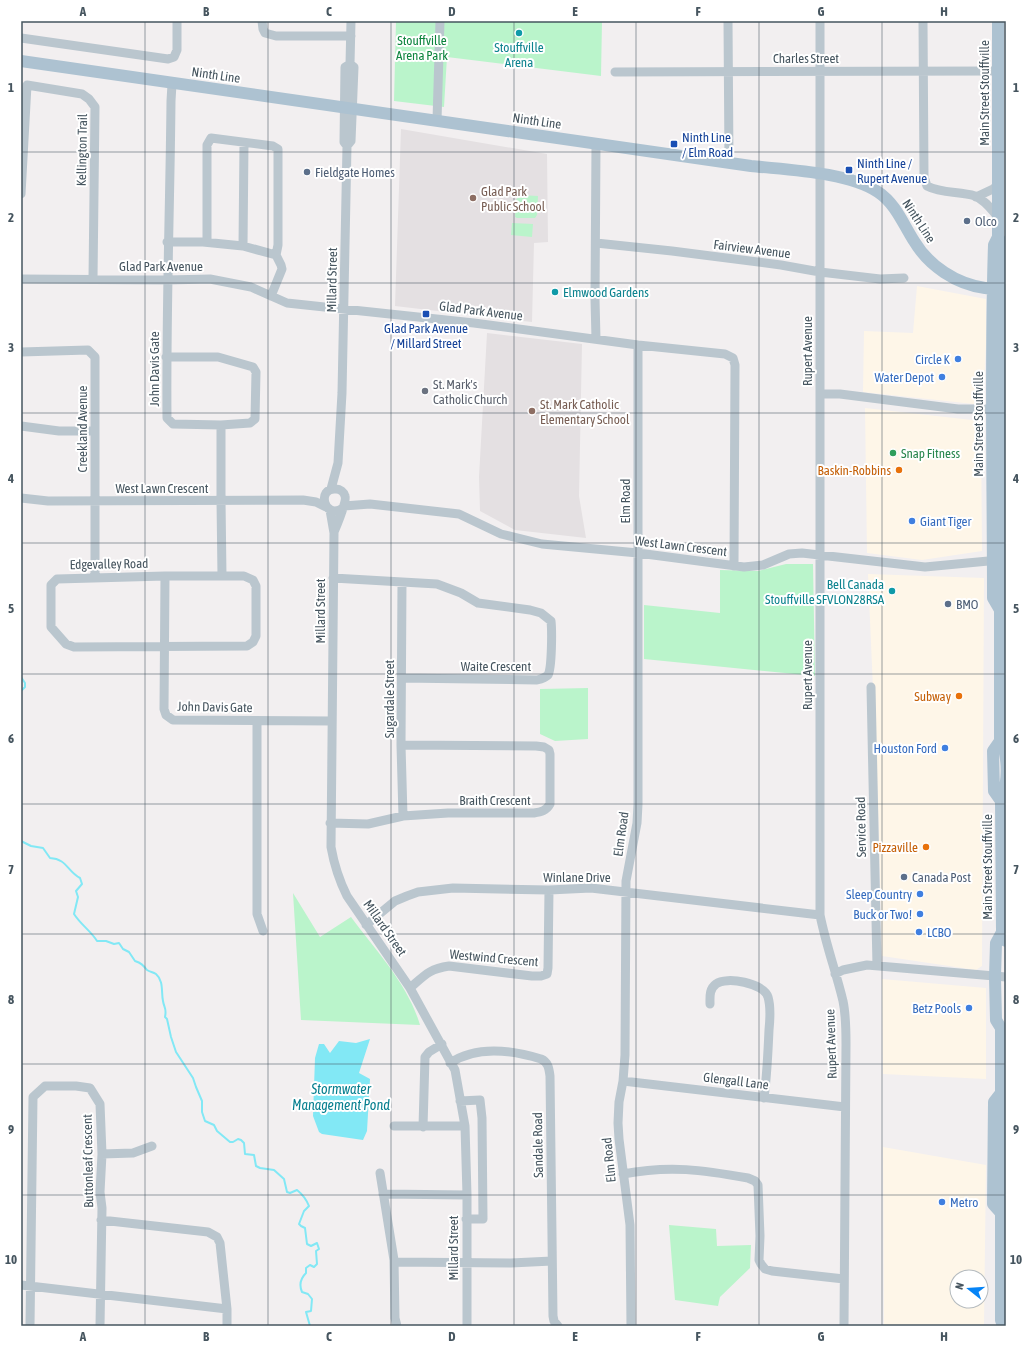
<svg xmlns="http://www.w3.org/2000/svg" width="1027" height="1347" font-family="'Asap Condensed',sans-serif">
<rect width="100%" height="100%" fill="#f2eff0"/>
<!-- commercial -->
<path fill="#fef6e8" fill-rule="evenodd" d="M917,286L986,299V344L983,405L863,392L864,331L913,333Z
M865,408L981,421L982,551L922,560L867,553Z
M868,574L984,578L982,966L976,970L882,956L878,804Z
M882,979L986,988V1079L883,1074Z
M883,1147L986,1165L984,1326H884ZM957,1277H981V1301H957Z"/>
<!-- education -->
<path fill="#e4e0e2" d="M401,129L547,154L548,242L534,243L532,322L395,306Z
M487,333L582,344L579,496L586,538L515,530L480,511L479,477Z"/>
<!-- green -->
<path fill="#baf4cb" d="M396,21H602L601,76L447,57L444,107L394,101Z
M520,195L538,196L537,215L535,218H517L515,217L516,200Z
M512,223L533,224L532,237L511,235Z
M786,564H813L815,676L644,659V605L720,613V570L758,571Z
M588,688V739L555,741L540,734V689Z
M293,893L320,937L351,917C376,951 408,984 420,1025L301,1020Z
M669,1225L716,1229L717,1246L751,1245L750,1268L720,1297L718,1306L675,1300Z"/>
<!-- water -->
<path fill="#82e8f5" d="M370,1039L359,1073L370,1079L367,1131L363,1140L322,1134L319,1132L313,1116L315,1058L319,1044H324L330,1053L339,1041L356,1043Z"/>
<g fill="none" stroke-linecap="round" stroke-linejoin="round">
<!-- stream -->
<path stroke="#82e8f5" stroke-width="2" d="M21,677L25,683V687L21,691
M21,841L31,846L43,848L50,858C67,859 67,871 80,878L82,884L76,891L78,897L74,914C81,925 91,931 97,941H106L114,944L119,943L123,949L129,952L135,961C141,963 143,965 147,970C150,972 153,972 156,974C164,981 161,992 163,1001C164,1008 167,1008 165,1017L167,1019L171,1037L176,1052L193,1078L196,1087L202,1101V1112L205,1121L214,1125L217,1131L230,1142H233L238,1139L241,1140L244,1143L245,1154L254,1155L256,1166L260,1168L274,1170L284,1179L287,1192L290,1193L297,1190C302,1194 307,1201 309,1206L304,1211L299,1224L301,1226L305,1228L307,1244L311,1246L317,1243L319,1249L316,1251L317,1264L314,1267L310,1265L306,1268V1273C301,1278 299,1285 302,1292L308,1294L312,1299L311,1311L306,1312L310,1326"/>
<!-- minor -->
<path stroke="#bac6ce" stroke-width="9" d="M262,21L263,29L265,33L276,36H351
M728,21L729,162
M820,21V915C826,945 836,972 843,1001C846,1015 846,1030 846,1044L844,1326
M923,21L924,177L927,186C942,194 960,191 975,196C985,200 992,210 998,217
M21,38L168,59L174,57L177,50V21
M615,72L997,71
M437,120L440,21
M596,144L595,299L596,339
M347,146L344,142L345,67L350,64
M21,194L27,85L82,94L89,99L95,107L93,279
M976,197L993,189L998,185
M167,242H203L243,246L276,255L281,265L282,269L271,296
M207,242V145L211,138L273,146L278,149V245L276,255
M596,243L672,251L781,265L820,272L880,279L904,278
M243,246L244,143
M21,279L167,280L210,279L251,287L287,303L474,323L638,345L725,354L733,358L735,365L734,566
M21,352L88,350L95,357V578
M166,357H218L253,367L256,372L255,419L250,423L221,425L173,424L167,418C166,312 170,207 171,101L172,84
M820,394H840L958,409H997
M221,425V500L222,576
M21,426L59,431H95
M331,489L338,463L342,393L347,146L351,141L354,67L350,64L351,21
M21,498L48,501L303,500L316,502L326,507
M344,506L370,504L459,514L501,534L542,544L638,553L744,567L763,565L789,554L802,553L925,567L999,560
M330,510L334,533L331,847C334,864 339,880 347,896L410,988L455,1070L465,1126L467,1195V1326
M334,532C337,525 347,501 345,496C344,492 340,489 336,489C316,487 324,521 343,508
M165,576H244L253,580L256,586V636L253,642L247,646L74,647L66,644L51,627V585L57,579Z
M165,576L164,709L166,715L173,720L332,721
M333,578L437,584L461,593L478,603L530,610L541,613L551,621C552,630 552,668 548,675C545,678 541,679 537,680L402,678
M402,582L401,745L403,816
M871,687L877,966
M257,721V914L263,931
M330,823L368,824L403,816L448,813H534C541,812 546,811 550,804V754L549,750L544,747L536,746L401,745
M366,925L395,901L407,896L418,892L453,888L549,890L591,888L820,915
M835,974L843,970L867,965L1006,977
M410,988C425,975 429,969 449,966L532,976H541L547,974L548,968L549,890
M710,1004C710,997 709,989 716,984C726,976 764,983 768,997C771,1007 770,1020 769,1030C768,1053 767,1075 764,1098
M450,1063C477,1045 512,1050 541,1059C548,1062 549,1068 550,1076L553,1316L554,1321L558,1326
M623,1081L845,1107
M460,1101L480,1100L482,1118L483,1219H466
M394,1126H465
M423,1127L425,1057L429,1052L442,1044
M102,1154L133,1153L152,1146
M380,1173L394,1260L395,1318L397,1326
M623,1174C670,1165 703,1170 748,1178L755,1181L758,1185L760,1236L759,1260L761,1264L765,1269L772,1271L844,1279
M383,1194L467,1195
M101,1220L208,1232L217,1237L220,1243L227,1309V1326
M394,1262L511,1263L552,1261
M21,1285L227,1309
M30,1326L33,1097L45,1086H76L90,1088L100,1104L102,1154L100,1192L102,1208L100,1326
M631,1326L630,1225L619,1139L618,1123L619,1102L623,1081L625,1055L626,881L637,823L638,804V345"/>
<!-- major -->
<path stroke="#adc2d1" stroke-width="12" d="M998,21V237L994,245C990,362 993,480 993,598L1000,610
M21,61L751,166C788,170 848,172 878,192C896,204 903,224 914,241C929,266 956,284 985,288C992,289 999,288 1006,289
M998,237L1002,243L1003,289L1002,423L1005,600L1000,610V741C1002,745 1004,749 1005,753C1008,768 1007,787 1001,801L1002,932L1006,941
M1000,741L993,751L994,791L1001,801
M1002,932L996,943L995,977L996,1020L1001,1028V1093L1004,1103L1005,1201L1001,1213V1320L1003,1326
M1001,1213L993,1204L994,1102L1001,1093"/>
</g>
<!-- grid -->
<path fill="none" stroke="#46555f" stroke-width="1" stroke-opacity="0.55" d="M145,21V1326M268,21V1326M391,21V1326M514,21V1326M636,21V1326M759,21V1326M882,21V1326M21,152H1006M21,283H1006M21,413H1006M21,543H1006M21,674H1006M21,804H1006M21,934H1006M21,1064H1006M21,1195H1006"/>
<!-- markers -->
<g fill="#0f9aa8" stroke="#fff" stroke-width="1.5">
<circle cx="519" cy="33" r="4"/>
<circle cx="555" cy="292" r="4"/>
<circle cx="892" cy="591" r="4"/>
</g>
<g fill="#1a4fb4" stroke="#fff" stroke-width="1.5">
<rect x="670" y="140" width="8" height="8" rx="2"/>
<rect x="845" y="166" width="8" height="8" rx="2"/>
<rect x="422" y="310" width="8" height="8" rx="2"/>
</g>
<g fill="#5c6f8a" stroke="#fff" stroke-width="1.5">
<circle cx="307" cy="172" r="4"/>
<circle cx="967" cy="221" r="4"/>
<circle cx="948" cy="604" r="4"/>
<circle cx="904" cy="877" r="4"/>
</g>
<g fill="#8d6e63" stroke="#fff" stroke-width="1.5">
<circle cx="473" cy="198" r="4"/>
<circle cx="532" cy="411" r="4"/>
</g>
<g fill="#3f7fe0" stroke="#fff" stroke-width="1.5">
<circle cx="958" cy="359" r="4"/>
<circle cx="942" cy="377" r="4"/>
<circle cx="912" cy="521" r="4"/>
<circle cx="945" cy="748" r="4"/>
<circle cx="920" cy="894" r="4"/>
<circle cx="920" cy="914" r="4"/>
<circle cx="919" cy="932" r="4"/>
<circle cx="969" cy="1008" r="4"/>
<circle cx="942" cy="1202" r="4"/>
</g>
<circle fill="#6b7280" stroke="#fff" stroke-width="1.5" cx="425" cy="391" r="4"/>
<circle fill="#2e9e5b" stroke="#fff" stroke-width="1.5" cx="893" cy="453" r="4"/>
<g fill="#e8710a" stroke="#fff" stroke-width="1.5">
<circle cx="899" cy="470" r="4"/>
<circle cx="959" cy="696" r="4"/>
<circle cx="926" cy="847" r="4"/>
</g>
<g text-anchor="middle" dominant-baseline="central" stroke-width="4" stroke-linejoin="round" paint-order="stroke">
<!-- park labels -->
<g font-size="13" fill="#0d843e" stroke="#fff">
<text x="422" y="40">Stouffville<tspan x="422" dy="15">Arena Park</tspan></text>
</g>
<!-- culture labels -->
<g font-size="13" fill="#0d838f" stroke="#fff">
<text x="519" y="47">Stouffville<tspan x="519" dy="15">Arena</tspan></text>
<text x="563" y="292" text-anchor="start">Elmwood Gardens</text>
<text x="884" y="584" text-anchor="end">Bell Canada<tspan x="884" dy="15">Stouffville SFVLON28RSA</tspan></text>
</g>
<!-- street labels -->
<g font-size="13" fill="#46555f" stroke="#fff">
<text x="806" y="58">Charles Street</text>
<text transform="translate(216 75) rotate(8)">Ninth Line</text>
<text transform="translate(984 93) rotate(-90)">Main Street Stouffville</text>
<text transform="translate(537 121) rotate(8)">Ninth Line</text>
<text transform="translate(82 150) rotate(-89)">Kellington Trail</text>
<text transform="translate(919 221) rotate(57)">Ninth Line</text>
<text transform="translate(752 249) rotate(7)">Fairview Avenue</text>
<text x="161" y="266">Glad Park Avenue</text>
<text transform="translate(332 280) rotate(-89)">Millard Street</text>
<text transform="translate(481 311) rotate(7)">Glad Park Avenue</text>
<text transform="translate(807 351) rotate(-90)">Rupert Avenue</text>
<text transform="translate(154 369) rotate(-90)">John Davis Gate</text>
<text transform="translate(978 424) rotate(-90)">Main Street Stouffville</text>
<text transform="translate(82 429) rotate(-90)">Creekland Avenue</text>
<text x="162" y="488">West Lawn Crescent</text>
<text transform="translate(625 501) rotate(-90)">Elm Road</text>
<text transform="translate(681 546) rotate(7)">West Lawn Crescent</text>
<text transform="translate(109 564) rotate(-1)">Edgevalley Road</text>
<text transform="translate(320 611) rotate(-90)">Millard Street</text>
<text x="496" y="666">Waite Crescent</text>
<text transform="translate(807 675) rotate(-90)">Rupert Avenue</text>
<text transform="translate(389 699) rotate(-90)">Sugardale Street</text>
<text transform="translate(215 707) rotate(1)">John Davis Gate</text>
<text x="495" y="800">Braith Crescent</text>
<text transform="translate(861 827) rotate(-91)">Service Road</text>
<text transform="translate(621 834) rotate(-82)">Elm Road</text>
<text transform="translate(987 867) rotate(-90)">Main Street Stouffville</text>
<text x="577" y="877">Winlane Drive</text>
<text transform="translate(385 928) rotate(55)">Millard Street</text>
<text transform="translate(494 958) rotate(5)">Westwind Crescent</text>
<text transform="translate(831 1044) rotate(-92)">Rupert Avenue</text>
<text transform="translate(736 1081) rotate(7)">Glengall Lane</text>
<text transform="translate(538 1145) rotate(-91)">Sandale Road</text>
<text transform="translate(609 1160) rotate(-96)">Elm Road</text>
<text transform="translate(88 1161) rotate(-91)">Buttonleaf Crescent</text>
<text transform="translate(453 1248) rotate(-90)">Millard Street</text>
</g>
<!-- transit labels -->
<g font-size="13" fill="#164399" stroke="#fff" text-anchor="start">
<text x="682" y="137">Ninth Line<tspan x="682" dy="15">/ Elm Road</tspan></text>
<text x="857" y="163">Ninth Line /<tspan x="857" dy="15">Rupert Avenue</tspan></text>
<text x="426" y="328" text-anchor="middle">Glad Park Avenue<tspan x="426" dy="15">/ Millard Street</tspan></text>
</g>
<!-- service labels -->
<g font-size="13" fill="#4e5e75" stroke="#fff" text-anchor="start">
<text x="315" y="172">Fieldgate Homes</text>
<text x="975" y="221">Olco</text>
<text x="956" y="604">BMO</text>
<text x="912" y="877">Canada Post</text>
</g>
<!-- education labels -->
<g font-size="13" fill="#785e54" stroke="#fff" text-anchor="start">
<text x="481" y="191">Glad Park<tspan x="481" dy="15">Public School</tspan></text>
<text x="540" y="404">St. Mark Catholic<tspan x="540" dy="15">Elementary School</tspan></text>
</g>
<!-- shop labels -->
<g font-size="13" fill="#366cbe" stroke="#fff" text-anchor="end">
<text x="950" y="359">Circle K</text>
<text x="934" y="377">Water Depot</text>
<text x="920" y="521" text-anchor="start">Giant Tiger</text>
<text x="937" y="748">Houston Ford</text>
<text x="912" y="894">Sleep Country</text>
<text x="912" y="914">Buck or Two!</text>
<text x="927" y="932" text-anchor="start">LCBO</text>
<text x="961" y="1008">Betz Pools</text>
<text x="950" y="1202" text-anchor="start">Metro</text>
</g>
<!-- worship labels -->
<g font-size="13" fill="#5b616d" stroke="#fff" text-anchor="start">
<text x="433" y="384">St. Mark's<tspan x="433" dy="15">Catholic Church</tspan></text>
</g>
<!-- leisure labels -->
<g font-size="13" fill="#27864d" stroke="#fff" text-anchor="start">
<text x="901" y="453">Snap Fitness</text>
</g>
<!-- food labels -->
<g font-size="13" fill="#c56008" stroke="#fff" text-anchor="end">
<text x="891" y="470">Baskin-Robbins</text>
<text x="951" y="696">Subway</text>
<text x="918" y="847">Pizzaville</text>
</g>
<!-- water labels -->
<g font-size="14" font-style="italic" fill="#047e8e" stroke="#fff">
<text x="341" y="1089">Stormwater<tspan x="341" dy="16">Management Pond</tspan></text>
</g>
</g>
<!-- border -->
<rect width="1027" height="1347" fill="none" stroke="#ffffff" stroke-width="44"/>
<!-- north arrow -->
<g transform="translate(969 1289) rotate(287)"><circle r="19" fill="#ffffff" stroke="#b5bbbf"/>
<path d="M0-3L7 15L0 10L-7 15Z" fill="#0684f6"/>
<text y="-6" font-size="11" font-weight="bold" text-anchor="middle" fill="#46555f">N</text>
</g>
<rect x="22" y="22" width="983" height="1303" fill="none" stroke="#46555f" stroke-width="1.5"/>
<g font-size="13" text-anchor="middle" font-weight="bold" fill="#46555f">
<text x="83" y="16">A</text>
<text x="206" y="16">B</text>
<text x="329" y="16">C</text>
<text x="452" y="16">D</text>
<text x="575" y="16">E</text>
<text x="698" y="16">F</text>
<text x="821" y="16">G</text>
<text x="944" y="16">H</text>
<text x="11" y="92">1</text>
<text x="1016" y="92">1</text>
<text x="11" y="222">2</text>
<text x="1016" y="222">2</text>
<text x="11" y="352">3</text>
<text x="1016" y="352">3</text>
<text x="11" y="483">4</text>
<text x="1016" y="483">4</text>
<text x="11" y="613">5</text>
<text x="1016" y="613">5</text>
<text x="11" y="743">6</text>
<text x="1016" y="743">6</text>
<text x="11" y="874">7</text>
<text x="1016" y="874">7</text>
<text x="11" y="1004">8</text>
<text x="1016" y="1004">8</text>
<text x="11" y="1134">9</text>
<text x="1016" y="1134">9</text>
<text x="11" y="1264">10</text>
<text x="1016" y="1264">10</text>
<text x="83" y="1341">A</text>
<text x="206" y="1341">B</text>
<text x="329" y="1341">C</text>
<text x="452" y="1341">D</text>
<text x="575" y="1341">E</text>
<text x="698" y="1341">F</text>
<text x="821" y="1341">G</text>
<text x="944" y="1341">H</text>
</g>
</svg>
